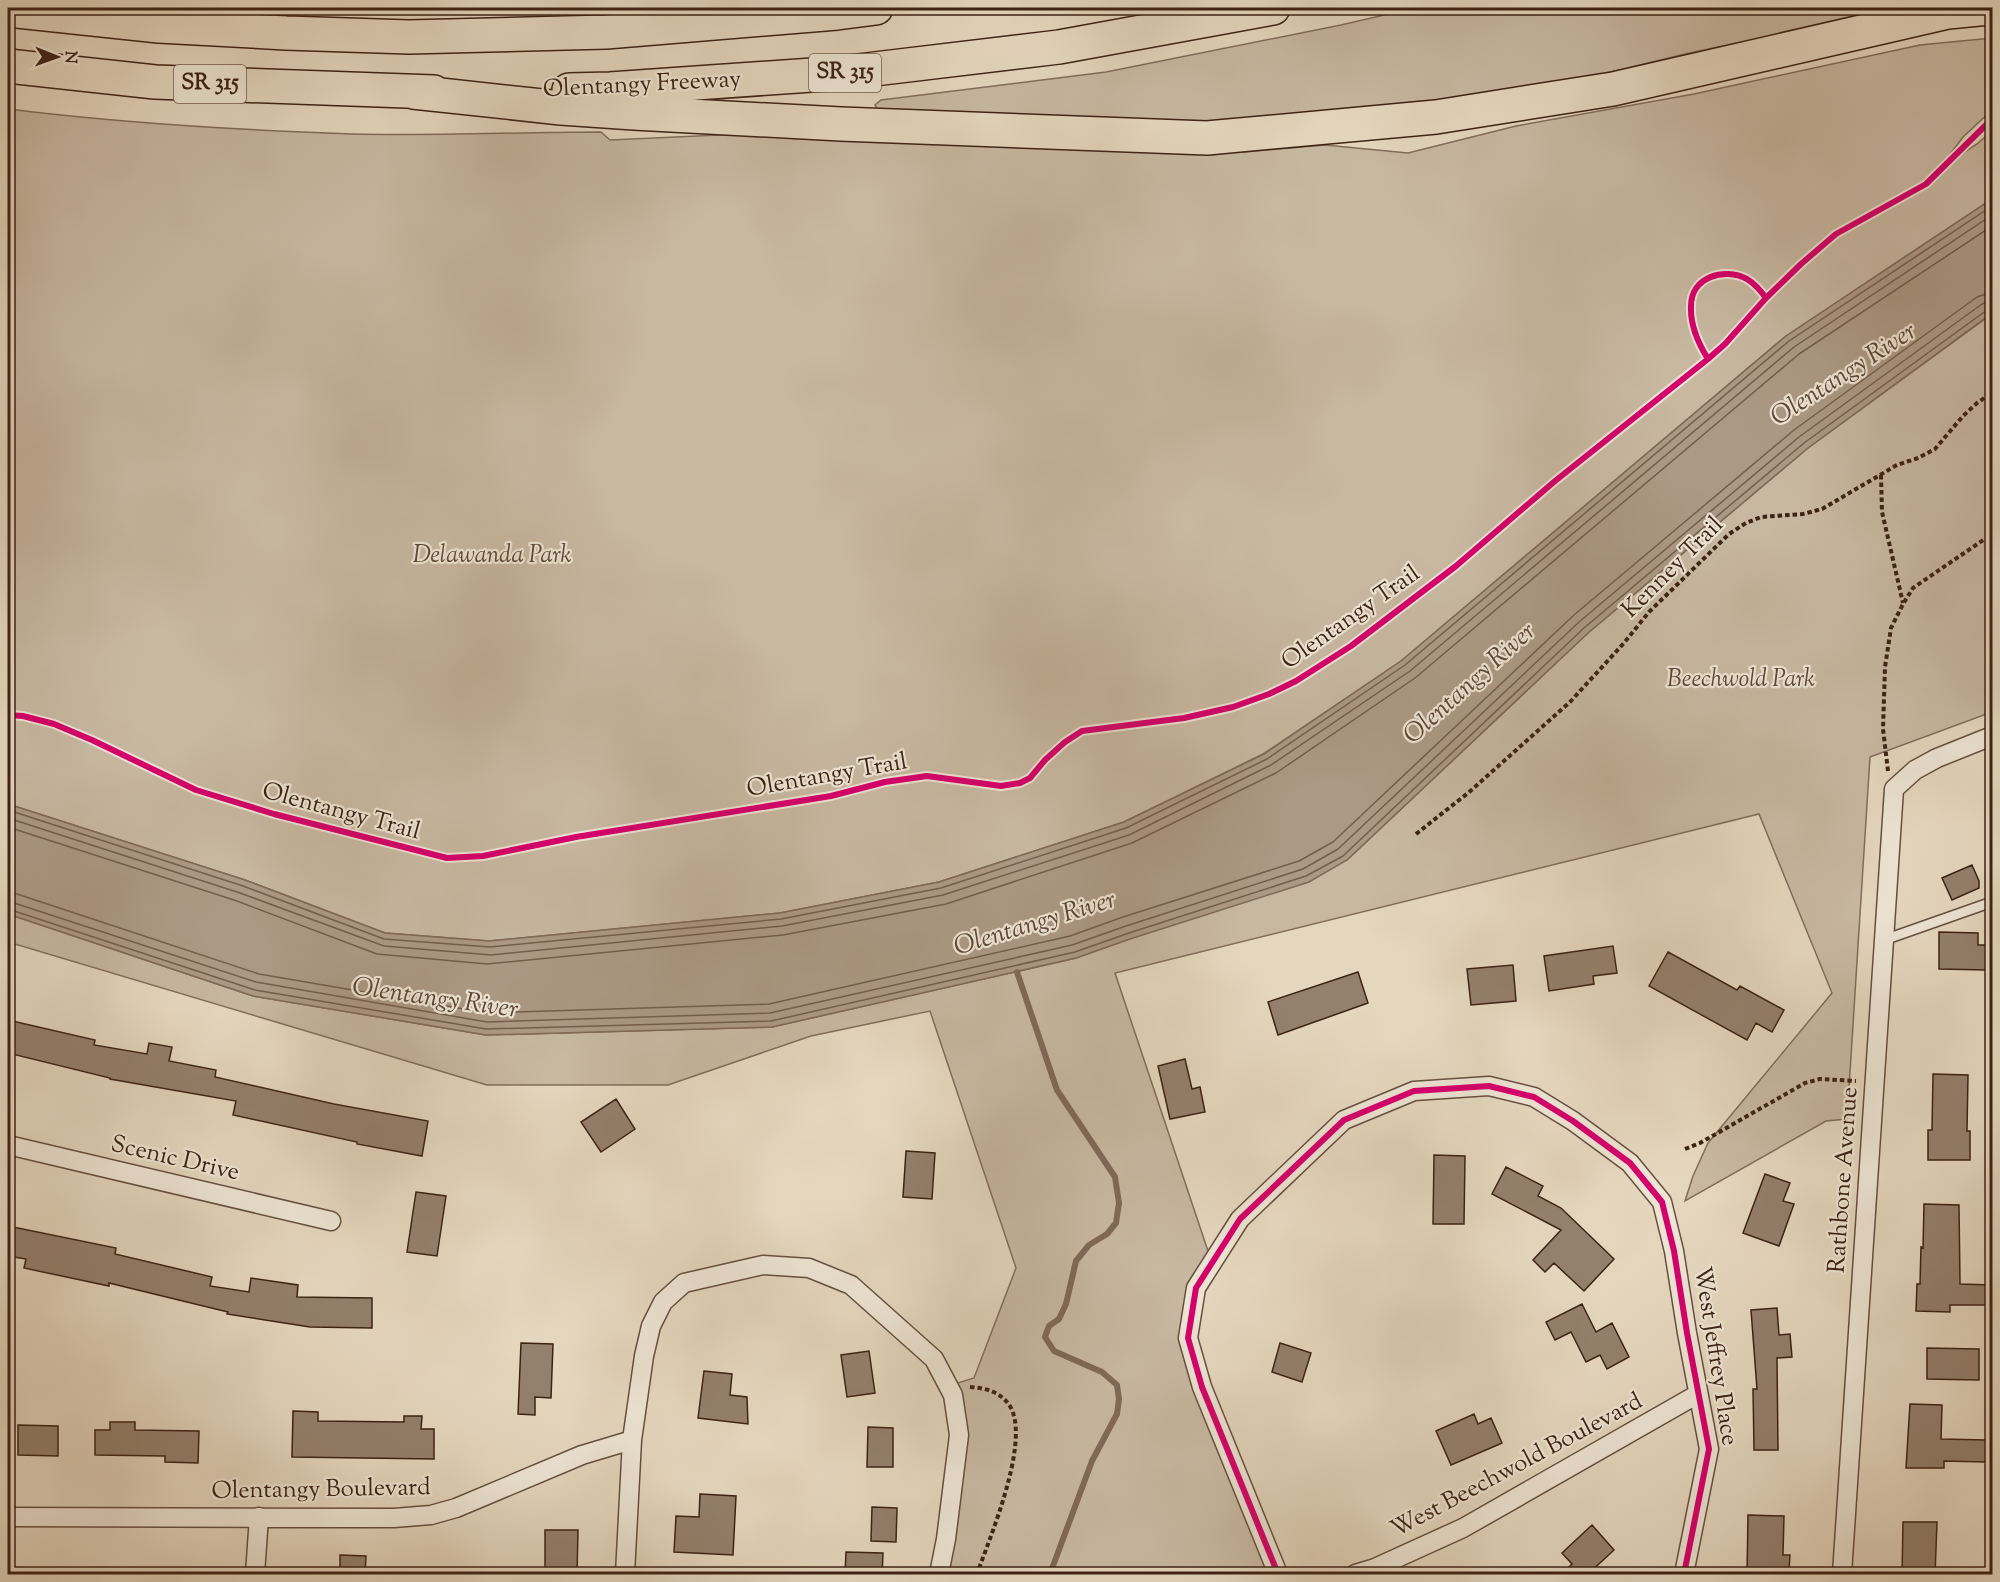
<svg xmlns="http://www.w3.org/2000/svg" width="2000" height="1582" font-family="'Sorts Mill Goudy',serif">
<rect width="100%" height="100%" fill="#e5d7bf"/>
<filter id="stains"><feTurbulence type="fractalNoise" baseFrequency=".00333" numOctaves="4"/><feColorMatrix values="0 0 0 0 .2 0 0 0 0 .09 0 0 0 0 .02 0 0 0 .5 -.17"/></filter>
<radialGradient id="worn" r=".72"><stop offset=".6" stop-color="#630" stop-opacity="0"/><stop offset="1" stop-color="#630" stop-opacity=".3"/></radialGradient>
<!-- green -->
<path fill="#c8b8a2" stroke="#826d5c" stroke-width="1.5" d="M1414,8H1904L1685,54L1542,89L1251,123L1091,121L878,111L875,105L881,100L1106,72L1341,25Z
M1992,38V110L1963,137L1940,168L1977,144L1992,131V199L1786,336L1401,661L1263,754L1124,822L939,882L780,913L489,941L385,933L245,880L8,804V109C121,123 237,130 352,134C435,136 518,132 601,132L610,140L741,134L1244,152L1325,145L1408,153L1516,126L1694,94L1920,45Z
M1992,314V712L1870,757L1847,1119L1826,1121L1685,1201L1693,1176L1708,1143L1832,993L1759,814L1115,973L1212,1263L1189,1338L1278,1574H939L959,1435L948,1386L974,1378L1016,1268L930,1011L811,1036L668,1085H487L8,942V914L253,996L486,1035L772,1027L1076,958L1347,860L1588,633L1808,448Z"/>
<!-- water -->
<path fill="#ac9985" stroke="#806958" stroke-width="1.5" d="M1992,199V313L1808,448L1588,633L1347,860L1309,882L1130,939L1076,958L772,1027L486,1035L253,996L8,914V804L245,880L385,933L489,941L780,913L939,882L1124,822L1264,754L1401,661L1786,336Z"/>
<g fill="none" stroke-linecap="round" stroke-linejoin="round">
<!-- shore -->
<path stroke="#745e4d" stroke-width="1.5" d="M8,810L243,886L384,939L490,947L781,919L941,888L1126,828L1267,759L1405,665L1789,341L1992,206
M8,818L240,893L384,946L491,955L782,926L943,895L1129,835L1271,765L1410,671L1794,347L1992,215
M8,827L237,901L377,954L487,964L783,935L946,904L1132,843L1276,773L1415,678L1799,354L1992,226
M8,892L17,894L259,974L487,1013L769,1004L1070,936L1123,917L1299,861L1333,842L1574,615L1794,430L1977,297L1992,292
M8,901L256,982L487,1022L770,1013L1072,945L1126,926L1303,869L1338,849L1579,622L1799,437L1982,304L1992,301
M8,909L255,990L486,1029L771,1021L1075,952L1129,933L1306,876L1343,856L1584,628L1804,443L1987,310L1992,309"/>
<!-- stream -->
<path stroke="#806958" stroke-width="6" d="M1017,972L1057,1090L1115,1177L1119,1203L1116,1223L1107,1234L1089,1245L1076,1261L1066,1304L1059,1319L1049,1326L1045,1337L1054,1351L1102,1372L1117,1385L1119,1399L1117,1414L1092,1461L1050,1574"/>
</g>
<!-- building -->
<path fill="#94806d" stroke="#3d2215" stroke-width="1.5" d="M1972,865L1979,881V888L1952,900L1942,878Z
M1939,932L1978,933V945H1988L1987,970L1939,969Z
M1613,946L1617,973L1593,976L1594,984L1549,991L1544,956Z
M1668,952L1737,990L1740,986L1784,1010L1772,1032L1756,1023L1747,1040L1649,986Z
M1513,965L1516,1001L1471,1005L1467,969Z
M1358,972L1368,1003L1278,1035L1268,1002Z
M8,1020L95,1040L94,1045L147,1054L149,1043L172,1047L169,1061L216,1070L215,1077L334,1104L428,1121L422,1156L357,1144V1142L233,1115L236,1101L110,1079V1078L8,1053Z
M1185,1059L1192,1089L1200,1087L1205,1112L1170,1119L1158,1066Z
M1933,1074L1968,1075L1967,1131H1970V1160H1928V1130H1932Z
M616,1099L635,1129L601,1152L581,1122Z
M906,1151L935,1153L932,1199L903,1197Z
M1434,1155L1465,1156L1464,1224H1433Z
M1506,1167L1543,1186L1538,1196L1561,1208L1614,1259L1584,1291L1554,1263L1545,1272L1533,1260L1561,1230L1492,1194Z
M1765,1174L1790,1183L1783,1201L1794,1204L1779,1246L1743,1233Z
M416,1192L446,1196L437,1256L407,1252Z
M1924,1204L1959,1205L1960,1284L1992,1285V1305H1950V1312L1916,1311L1917,1284H1920L1921,1247L1923,1248Z
M8,1226L116,1248L115,1254L212,1277L210,1286L249,1292L251,1278L298,1285L297,1297L372,1298V1328L310,1327L227,1314L228,1312L109,1283V1286L24,1268L26,1259L8,1256Z
M1582,1304L1596,1332L1612,1323L1629,1357L1607,1369L1600,1355L1586,1362L1571,1332L1555,1340L1546,1322Z
M1777,1308L1779,1335L1790,1334L1792,1357L1777,1358L1778,1450H1754L1753,1389H1757L1751,1310Z
M521,1343L553,1344L551,1398L535,1397V1415L518,1414Z
M1280,1343L1311,1353L1302,1382L1272,1372Z
M1927,1348L1979,1349V1380L1927,1379Z
M869,1351L875,1393L847,1397L841,1355Z
M704,1371L732,1374L730,1395L747,1397L748,1424L698,1418Z
M1910,1404L1942,1405L1941,1439L1987,1440L1986,1462L1944,1461V1468H1906Z
M293,1411L318,1412V1421L404,1422V1416H422L421,1429H434V1459L292,1457Z
M1474,1414L1478,1424L1491,1418L1502,1443L1451,1465L1436,1431Z
M110,1422H135V1430L199,1431L198,1463L165,1462V1456L95,1455V1430H110Z
M18,1425L58,1426V1456L18,1455Z
M868,1427L893,1428V1467H867Z
M700,1494L736,1496L733,1555L674,1552L676,1516L699,1517Z
M872,1507L897,1508L896,1542L871,1541Z
M1748,1515L1784,1516L1783,1555H1790L1789,1571H1770V1575H1747Z
M1903,1522H1937L1935,1575H1902Z
M1592,1525L1614,1550L1587,1575H1561L1572,1564L1562,1553Z
M545,1530H578L577,1575H545Z
M846,1552L883,1553L882,1575H845Z
M340,1555L366,1556L365,1575H340Z"/>
<g fill="none" stroke-linecap="round" stroke-linejoin="round">
<defs>
<path id="service" d="M1884,940L1992,902"/>
<path id="minor" d="M8,1145L331,1221
M8,1517L394,1518L431,1515L456,1508L582,1455L632,1440
M255,1574L259,1517
M625,1574L632,1440L644,1356L651,1326L663,1302L684,1283L763,1265L809,1268L851,1285L934,1359L953,1395L959,1435L946,1539L939,1574
M1278,1574L1202,1387L1188,1338L1196,1288L1240,1219L1344,1120L1414,1091L1489,1086L1534,1097L1573,1121L1630,1163L1662,1202L1674,1251L1687,1333L1709,1449L1684,1574
M1355,1574L1375,1568L1463,1528L1698,1394
M1842,1574L1894,789L1915,770L1937,758L1992,736"/>
<path id="motorway" d="M8,10L159,26L286,33L409,37L606,32L837,13L876,8
M8,66L155,82L434,92
M569,90L610,89L841,73L1059,47L1273,8
M413,92L561,108L634,113L841,124L1207,138L1436,117L1613,89L1948,12L1989,8"/>
</defs>
<!-- service casing -->
<use href="#service" stroke="#674f40" stroke-width="12"/>
<!-- minor casing -->
<use href="#minor" stroke="#674f40" stroke-width="21"/>
<!-- motorway casing -->
<use href="#motorway" stroke="#3d2215" stroke-width="36"/>
<!-- path -->
<path stroke="#3d2215" stroke-width="4" stroke-dasharray="4.5 3" stroke-linecap="butt" d="M1881,475L1882,512L1903,603
M1888,771L1883,729L1885,667L1891,628L1903,604L1913,588L1992,534
M1416,834L1468,793L1570,702L1624,643L1649,612L1729,534L1746,523L1761,517L1803,514L1822,509L1897,465L1918,458L1935,449L1963,416L1977,403L1992,393
M1685,1149L1700,1143L1805,1083L1820,1079L1856,1081
M970,1387C987,1388 1004,1393 1012,1410C1028,1448 990,1537 977,1574"/>
<!-- service -->
<use href="#service" stroke="#eee5d5" stroke-width="9"/>
<!-- minor -->
<use href="#minor" stroke="#eee5d5" stroke-width="18"/>
<!-- motorway -->
<use href="#motorway" stroke="#e5d7bf" stroke-width="33"/>
<defs>
<path id="cycleway" d="M1708,359C1698,343 1690,326 1691,306C1691,277 1724,267 1747,279C1755,284 1761,291 1766,298
M8,715L23,716L54,724L92,740L196,790L274,814L447,858L483,856L576,837L831,796L885,782L927,776L1001,786L1020,783L1030,778L1045,760L1065,742L1082,731L1184,718L1233,707L1269,694L1296,681L1351,646L1456,566L1555,481L1708,359L1725,344L1766,298L1801,264L1836,234L1926,184L1992,119
M1278,1574L1202,1387L1188,1338L1196,1288L1240,1219L1344,1120L1414,1091L1489,1086L1534,1097L1573,1121L1630,1163L1662,1202L1674,1251L1687,1333L1709,1449L1684,1574"/>
</defs>
<!-- cycleway casing -->
<use href="#cycleway" stroke="#eee5d5" stroke-width="10"/>
<!-- cycleway -->
<use href="#cycleway" stroke="#d6006c" stroke-width="6"/>
</g>
<g text-anchor="middle" dominant-baseline="central" stroke-width="4.5" stroke-linejoin="round" paint-order="stroke">
<!-- shield labels -->
<g fill="#eee5d5" stroke="#725c4f" stroke-width="1.5">
<rect x="809" y="54" width="72" height="38" rx="4.5"/>
<rect x="174" y="65" width="72" height="38" rx="4.5"/>
</g>
<g font-size="22" font-weight="bold" fill="#3d2215">
<text x="845" y="73">SR 315</text>
<text x="210" y="84">SR 315</text>
</g>
<!-- street labels -->
<g font-size="24" fill="#3d2215" stroke="#eee5d5">
<text transform="translate(642 85) rotate(-3)">Olentangy Freeway</text>
<text transform="translate(1673 568) rotate(-45)">Kenney Trail</text>
<text transform="translate(1351 618) rotate(-35)">Olentangy Trail</text>
<text transform="translate(827 776) rotate(-10)">Olentangy Trail</text>
<text transform="translate(341 812) rotate(15)">Olentangy Trail</text>
<text transform="translate(175 1159) rotate(13)">Scenic Drive</text>
<text transform="translate(1844 1180) rotate(-86)">Rathbone Avenue</text>
<text transform="translate(1715 1356) rotate(81)">West Jeffrey Place</text>
<text transform="translate(1517 1466) rotate(-28)">West Beechwold Boulevard</text>
<text transform="translate(321 1490) rotate(-1)">Olentangy Boulevard</text>
</g>
<!-- park labels -->
<g font-size="24" font-style="italic" fill="#604838" stroke="#eee5d5">
<text x="492" y="556">Delawanda Park</text>
<text x="1741" y="680">Beechwold Park</text>
</g>
<!-- water labels -->
<g font-size="26" font-style="italic" fill="#5e4637" stroke="#eee5d5">
<text transform="translate(1844 375) rotate(-33)">Olentangy River</text>
<text transform="translate(1470 684) rotate(-42)">Olentangy River</text>
<text transform="translate(1035 924) rotate(-17)">Olentangy River</text>
<text transform="translate(435 999) rotate(8)">Olentangy River</text>
</g>
</g>
<!-- margin -->
<rect width="2000" height="1582" fill="none" stroke="#e5d7bf" stroke-width="30"/>
<rect x="9" y="9" width="1982" height="1564" fill="none" stroke="#3d2215" stroke-width="3"/>
<rect x="15" y="15" width="1970" height="1552" fill="none" stroke="#3d2215" stroke-width="1.5"/>
<!-- north arrow -->
<g transform="translate(57 57) rotate(91)" stroke="#eee5d5" stroke-width="4.5" paint-order="stroke">
<path d="M0-4.5L10 22L0 15L-10 22Z" fill="#3d2215"/>
<text y="-9" font-size="16" font-weight="bold" text-anchor="middle" fill="#3d2215">N</text>
</g>
<rect width="100%" height="100%" filter="url(#stains)"/>
<rect width="100%" height="100%" fill="url(#worn)"/>
</svg>
